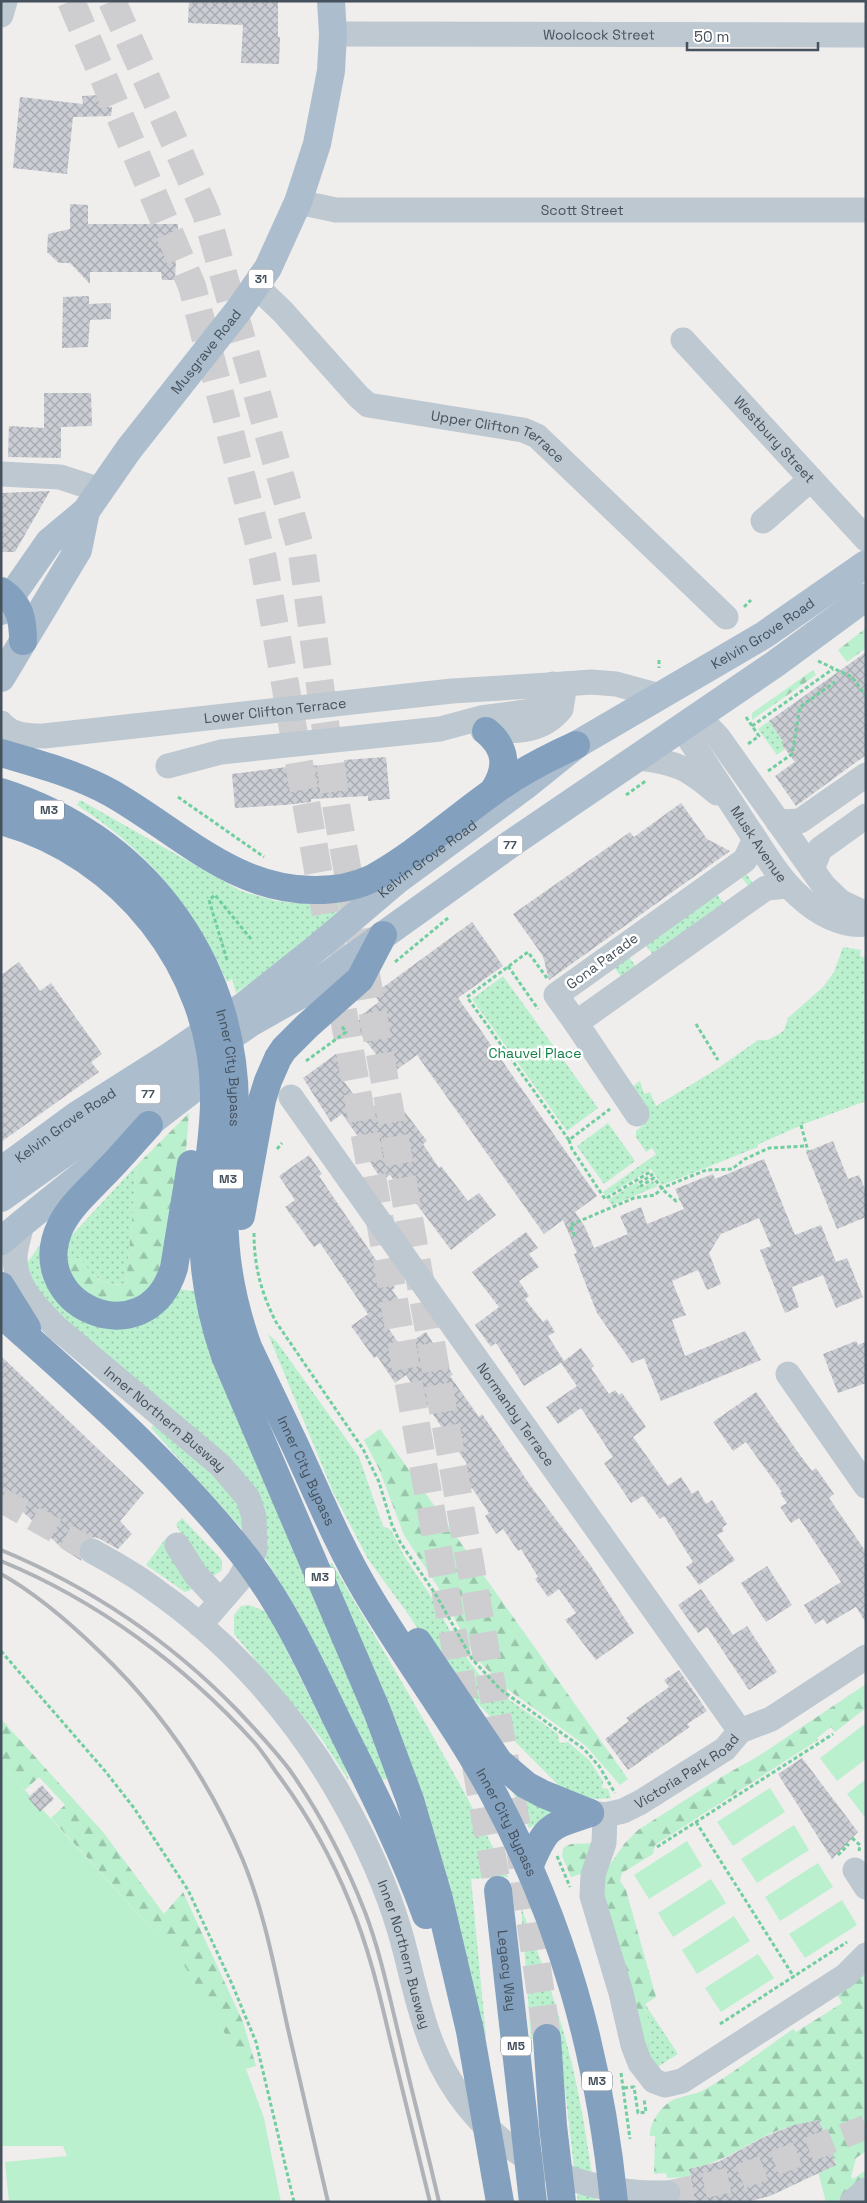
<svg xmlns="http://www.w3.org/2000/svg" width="867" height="2203" font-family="'Space Grotesk',sans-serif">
<defs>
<pattern id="green-dots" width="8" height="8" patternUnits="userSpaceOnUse" patternTransform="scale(1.25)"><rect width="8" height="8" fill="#baf0ce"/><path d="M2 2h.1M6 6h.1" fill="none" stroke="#99c5aa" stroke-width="1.8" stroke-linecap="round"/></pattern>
<pattern id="forest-firs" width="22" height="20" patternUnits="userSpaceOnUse" patternTransform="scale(1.25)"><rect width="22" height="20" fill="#baf0ce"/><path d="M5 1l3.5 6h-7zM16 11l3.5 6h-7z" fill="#99c5aa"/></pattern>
<pattern id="building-cross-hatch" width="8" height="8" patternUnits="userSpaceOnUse" patternTransform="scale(1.25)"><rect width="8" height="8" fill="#cacdd3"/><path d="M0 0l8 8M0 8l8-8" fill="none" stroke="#a6a9ae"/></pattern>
</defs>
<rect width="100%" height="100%" fill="#f0eded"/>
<!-- green -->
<path fill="url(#green-dots)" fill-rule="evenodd" d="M769,721L784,743L782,745L785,749L777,755L758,729Z
M80,800L241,891L276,901L294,903L360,896L274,966L236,993L232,979L227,982C193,905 148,851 77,805Z
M741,866L757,889L625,983L610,961ZM740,875L748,886L724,904L716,893ZM645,944L653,955L636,967L628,955Z
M843,947L861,950L860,956L866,958V1101L804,1124L757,1145L758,1147L662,1185L651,1169L606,1196L603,1192L656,1154L652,1148L646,1152L636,1137V1131L648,1121L627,1091L640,1081L644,1094L650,1092L656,1106L717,1069L758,1040H768L779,1034L784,1030L788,1018L823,987L834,972Z
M503,976L598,1108L567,1131L472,999Z
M608,1123L635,1161L604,1184L577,1146Z
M137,1165L126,1283C106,1288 104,1281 89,1272C81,1266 72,1262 63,1258L71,1236Z
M653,1181L658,1186L612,1205L608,1200L637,1182L641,1188Z
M45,1238L49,1285L177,1289L194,1291L201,1319L390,1778L381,1780L297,1610L264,1556L263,1513L70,1329L33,1283L27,1263Z
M268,1334L277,1342L359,1457L383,1526L391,1530L404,1556L432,1598L460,1649L478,1673L498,1692L558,1734L559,1742L561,1743L568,1742L589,1760L603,1781L602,1788L608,1789L611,1798L595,1799L566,1793L472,1698L456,1687L408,1614L368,1559L333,1492Z
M155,1423L232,1485L250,1538L151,1428Z
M182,1518L222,1560V1570L212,1577L197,1568L176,1524Z
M166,1538L173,1559L192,1588L191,1590L185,1592L146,1565Z
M332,1563C392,1666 455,1769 508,1877L471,1879L486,2037L483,2038L329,1565Z
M249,1605L265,1611L271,1619L345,1767L349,1781L321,1738L234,1634V1615L241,1606Z
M512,1790L566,1810L529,1828Z
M521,1907C537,1950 553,1993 565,2037C580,2091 588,2146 596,2202H578L559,2038L531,2039Z
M645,2004L678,2054L653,2070L647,2052L651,2038Z"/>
<!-- forest -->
<path fill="url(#forest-firs)" d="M866,628V648L847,662L838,650Z
M813,670L816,675L752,720V713Z
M189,1113L186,1151L163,1275L125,1308L78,1294L63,1258H80C93,1275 103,1290 126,1283L137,1165Z
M380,1429L628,1779L620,1785L586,1746L503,1686L475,1657L438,1587L404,1535L379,1469L364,1440Z
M866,1684V1708L835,1732L831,1727L817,1738L818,1740L655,1845L653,1854L622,1873L620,1881L626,1890L656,1997L645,2004L651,2038L647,2052L601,1894L605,1872L625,1843L638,1830L723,1776L757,1757Z
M1,1719L103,1832L164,1914L183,1892L243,2022L256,2066L246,2069L182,1962L51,1818L65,1805L39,1777L25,1790L1,1764Z
M594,1843L584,1873L571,1877L562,1856L563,1848L571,1844Z
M866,1968V2151L856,2158L851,2177L853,2179L866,2170V2184L845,2202H826L818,2172L836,2164L819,2120C800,2124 781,2128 763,2137C738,2150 718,2164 689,2169L690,2177L667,2178L666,2173L654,2174L655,2136H650C649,2124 660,2108 671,2101C680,2096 694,2095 704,2090C735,2072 764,2049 793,2029L796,2032L842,2003L834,1990Z"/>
<!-- pitch -->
<path fill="#baf0ce" d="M866,1723V1759L837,1781L820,1758Z
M1,1764L182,1962L246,2069L264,2118L281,2202H9L5,2162L67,2156L63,2146H1Z
M866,1779V1815L864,1816L847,1794Z
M770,1788L785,1812L733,1846L717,1822Z
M794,1825L809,1850L757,1883L741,1859Z
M687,1841L702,1866L649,1899L634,1875Z
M818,1863L833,1887L780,1921L765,1897Z
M711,1879L726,1903L673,1937L658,1913Z
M842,1900L857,1925L805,1958L789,1934Z
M734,1916L750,1941L697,1974L682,1950Z
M758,1954L774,1978L721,2012L705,1988Z"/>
<!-- building -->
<path fill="url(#building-cross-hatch)" d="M189,1H278V37H280L279,64L241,63L243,25L188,23Z
M101,95L102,106L112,107L111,116L73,117L67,174L13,168L20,97L83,104L82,96Z
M70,204L88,205V224H178V233L188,251L184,256L176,258L175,280H162L161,272H90V284L70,263H59L47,252L48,234L70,229Z
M89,296V304L111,303V319L90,320L88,347L62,348L63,297Z
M44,393H91L92,426L61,427V458L8,457L9,426L44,428Z
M50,491L15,552H1V493Z
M866,652V755L796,806L775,776L795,762L782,745L784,743L769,721Z
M386,757L390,799L368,801V796L311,799V802L285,805L235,808L232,774L287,767L344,764V760Z
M681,803L707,839L730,851L549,980L543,956L513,914L630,832L634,837Z
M472,922L503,966L458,998L597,1196L575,1212L585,1227L594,1248L628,1234L620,1216L641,1207L647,1224L684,1209L675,1189L713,1174L715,1179L764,1159L795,1235L821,1225L836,1262L847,1258L863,1297L836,1308L823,1275L792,1287L799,1307L785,1313L760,1250L771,1246L759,1218L721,1234L709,1253L721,1284L707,1290L698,1270L672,1281L686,1315L672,1320L685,1356L745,1331L761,1360L661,1401L644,1358L632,1363L597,1313L574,1254L577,1253L563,1220L544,1234L417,1055L391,1074L353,1024L362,1018L360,1016L379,1002L374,994Z
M19,962L40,991L51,983L102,1054L91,1062L99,1072L1,1142V975Z
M336,1054L349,1072L341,1077L366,1112L391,1094L427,1141L423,1144L439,1168L441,1166L468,1201L479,1193L496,1215L451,1250L415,1202L412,1204L390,1175L382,1180L367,1158L371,1155L342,1114L331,1122L303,1078Z
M833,1141L848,1179L859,1175L866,1192V1217L837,1229L806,1152Z
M309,1155L322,1174L319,1176L395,1288L392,1290L404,1307L384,1322L402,1348L426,1332L453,1375L450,1376L479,1417L482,1414L530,1485L591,1566L634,1633L596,1660L565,1620L576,1613L559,1589L548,1597L535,1579L538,1577L521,1549L518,1551L503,1529L496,1534L485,1516L489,1513L472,1488L465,1493L452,1474L467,1464L406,1375L395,1383L377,1356L374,1358L351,1326L368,1314L320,1243L314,1247L285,1207L295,1200L279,1176Z
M526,1232L538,1248L529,1254L539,1267L519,1281L529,1296L525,1299L543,1322L547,1319L555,1332L548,1336L564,1361L581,1348L594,1366L591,1368L609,1394L615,1390L619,1395L622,1393L646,1427L633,1437L668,1486L681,1477L692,1494L698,1490L706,1504L712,1500L727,1524L722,1528L724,1531L717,1535L735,1560L699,1585L686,1567L693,1562L664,1516L660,1519L643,1496L631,1503L621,1488L604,1463L613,1457L581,1408L558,1424L546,1407L577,1386L561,1363L564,1361L524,1386L496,1343L491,1347L475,1325L499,1307L472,1272Z
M856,1341L858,1345L866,1342V1383L838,1393L823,1354Z
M1,1356L144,1493L120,1521L132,1534L118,1549L98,1538L91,1537L85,1538L80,1544L78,1551L82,1561L64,1550L22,1511L1,1500Z
M756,1392L797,1451L812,1471L816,1468L834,1494L829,1498L866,1552V1623L856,1607L827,1624L823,1619L815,1624L804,1605L841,1582L799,1518L791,1523L780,1507L787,1503L780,1493L782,1492L746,1442L733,1451L713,1422Z
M767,1566L792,1605L766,1622L741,1583Z
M701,1589L733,1635L747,1626L777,1672L749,1690L707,1627L698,1633L678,1605Z
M679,1670L707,1711L687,1724L690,1727L628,1770L605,1739L629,1721L626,1718L669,1687L664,1680Z
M802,1758L858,1832L832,1859L778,1774Z
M42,1785L54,1799L40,1812L28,1798Z
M819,2120L836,2165L770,2196L751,2201L695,2202L689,2169L718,2162L764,2137L794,2125Z"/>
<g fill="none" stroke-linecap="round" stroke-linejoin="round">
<!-- minor-tunnel -->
<path stroke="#ceced0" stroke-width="25" stroke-dasharray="25 12" stroke-linecap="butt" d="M1,1500L92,1551
M668,2193L735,2179L866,2127"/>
<!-- highway-tunnel -->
<path stroke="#ceced0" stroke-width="28" stroke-dasharray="28 14" stroke-linecap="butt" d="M71,1L192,286L263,559L468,1719
M112,1L206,213L302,553L337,811L518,1834L547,2038
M476,1766L498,1890"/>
<!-- path -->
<path stroke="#71cf9f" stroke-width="3" stroke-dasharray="4 2.5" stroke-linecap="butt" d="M744,607L751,600
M659,660V668
M818,661L852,677L866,696
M746,717L759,736L748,744
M752,726L833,669
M768,771L792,754L800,707L835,682
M626,795L647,780
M178,797L264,857
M227,960L209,900L215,895L251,939
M395,962L448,918
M508,966L538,1009
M547,978L528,952L467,997L569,1140L610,1109
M696,1024L718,1060
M306,1061L346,1032L341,1025
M801,1125L808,1151
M569,1140L572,1149L605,1199L650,1172L652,1175L639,1183L641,1186L654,1178L663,1190L676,1201L680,1199
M277,1149L282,1143
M254,1233C254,1265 261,1293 276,1322L363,1449L379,1482L392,1525L400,1542L436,1595L472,1659L500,1689L584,1749L599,1766L615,1793
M575,1236L570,1225L634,1198L655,1195L662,1188L706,1170L732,1169L745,1159L769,1148L806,1146
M1,1651L105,1771L134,1808L188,1890L232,1984L256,2042L294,2202
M696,1822L794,1977
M852,1838L860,1845L859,1851
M657,1847L833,1734
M838,1855L848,1845L846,1844
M557,1856L570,1887
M720,2024L847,1942
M621,2073L630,2139
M624,2088L634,2087L638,2113L646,2112L644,2099"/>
<!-- minor -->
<g stroke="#bdc8d0" stroke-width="25">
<path d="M1,15L5,1"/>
<path id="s1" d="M333,34L866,35"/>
<path id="s2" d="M298,202L336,210H866"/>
<path id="s3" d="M256,286L283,312L358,396L368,405L523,430L537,436L726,617"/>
<path id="s4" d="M683,340L866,539"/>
<path d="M1,474L60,477L100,490"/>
<path d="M763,521L811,479"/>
<path d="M698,716L718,737L824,886L841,902L866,914"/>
<path id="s5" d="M1,723C12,736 29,736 44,736L452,691L565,684L591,682L616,684L660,696"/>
<path id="s6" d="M682,727C704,762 727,796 749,830C765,853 779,879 800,897C817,913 842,927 866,924"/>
<path d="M483,731C512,731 541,734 561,709L565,684"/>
<path d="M638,758C676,762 688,768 717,793"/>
<path d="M168,766L221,752L440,729L481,718L532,711L543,705L553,684"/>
<path d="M778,822L800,821L866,775"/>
<path d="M755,839L745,860L556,995L576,1023L766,888L788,886"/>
<path d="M812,869L820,849L866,816"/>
<path d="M576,1023L637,1114"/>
<path id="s7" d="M291,1097L740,1731"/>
<path id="s8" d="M22,1223C20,1235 15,1247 15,1258C15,1288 38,1308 57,1328L220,1465L248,1498L254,1517L255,1550L239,1580L200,1625"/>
<path d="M788,1374L866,1486"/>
<path d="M177,1545L196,1575L220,1601"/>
<path id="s9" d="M92,1551C112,1562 132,1573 151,1587C229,1641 295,1715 341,1797C365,1839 386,1885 400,1932C411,1970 418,2011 433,2047C474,2146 564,2195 668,2193"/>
<path id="s10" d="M590,1813L605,1815L623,1811L641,1802L725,1749L740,1731L771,1719L866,1657"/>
<path d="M605,1815L604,1843L593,1875L592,1896L621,1993L633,2045L640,2063L654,2081L665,2085L682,2081L845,1976L866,1955"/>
<path d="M855,1870L866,1887"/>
<path d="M852,2202L866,2190"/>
</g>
<!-- major -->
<g stroke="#acbece" stroke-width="28">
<path id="s11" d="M1,611L49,542L86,511L129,449L238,311L268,268L298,202L317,144L331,71L333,34L331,1"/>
<path d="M1,678L78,550L86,511"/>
<path d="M230,1037L252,1022L300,995L512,843L775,664L866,597"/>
<path id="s12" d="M1,1171L77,1115L170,1056L245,1005L323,943L396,881L525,786L576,745L764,635L866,564"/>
<path d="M1,1198L192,1063"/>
<path d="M1,1241C75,1178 153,1121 229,1061"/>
</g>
<!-- highway -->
<g stroke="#83a1bf" stroke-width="28">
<path d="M1,591C20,604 23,619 23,641"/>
<path d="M486,731C507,748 508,768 494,790"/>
<path d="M1,753C38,764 77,774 111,793C178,831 234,891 316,890C334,890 354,887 371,879C415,855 453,820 494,791C520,772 547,758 576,745"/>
<path id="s13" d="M1,792C141,836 234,958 235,1105C236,1137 228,1167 225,1199C222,1250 231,1299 248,1347C263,1378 278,1409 293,1441C317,1492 338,1545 367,1593C407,1661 456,1724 493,1793C563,1924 599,2054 614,2202"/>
<path d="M1,821C122,854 213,968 214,1094C215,1129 208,1162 205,1196C199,1251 207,1304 225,1356L377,1711L410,1800L439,1899L470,2031L500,2202"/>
<path d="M149,1125C134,1141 120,1158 105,1173C90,1189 71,1205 61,1225C22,1304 146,1360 174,1268L191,1164"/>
<path d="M241,1216L262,1100L268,1081L278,1058L284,1049L307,1026L360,979L383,935"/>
<path d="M1,1286L27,1328"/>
<path d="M1,1314C86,1389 180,1472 249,1562C285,1610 311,1666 337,1720C369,1784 402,1848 426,1915"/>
<path d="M418,1642L499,1762L526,1785L543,1794L590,1813"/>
<path d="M529,1867C547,1824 549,1827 590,1813"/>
<path id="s14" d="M498,1890L533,2202"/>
<path d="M547,2038L553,2126L562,2202"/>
</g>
<!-- rail -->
<path stroke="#afb3b8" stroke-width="4" d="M1,1550C90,1587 170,1641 237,1710C255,1729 273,1748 289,1769C320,1813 345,1861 365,1912C381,1954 390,2000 401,2044C413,2097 427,2149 439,2202
M1,1561C98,1601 184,1665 254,1742C262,1751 269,1762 276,1772C306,1812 331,1856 350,1903C369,1948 380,1996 391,2043C404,2096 417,2149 430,2202
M1,1574C37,1594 70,1623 99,1651C160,1709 209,1780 242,1858C265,1913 275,1971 288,2029C301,2087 315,2144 328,2202"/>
</g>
<g text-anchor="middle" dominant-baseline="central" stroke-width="5" stroke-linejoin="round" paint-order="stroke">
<!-- shield labels -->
<g fill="#fff" stroke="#7d858d" stroke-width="1">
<rect x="248.5" y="269.5" width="25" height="19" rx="4"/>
<rect x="34" y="800.5" width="30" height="19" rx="4"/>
<rect x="497.5" y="835.5" width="25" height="19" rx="4"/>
<rect x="135.5" y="1084.5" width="25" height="19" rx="4"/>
<rect x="213" y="1169.5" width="30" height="19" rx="4"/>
<rect x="305" y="1567.5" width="30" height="19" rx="4"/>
<rect x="501" y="2036.5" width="30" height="19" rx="4"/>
<rect x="582" y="2071.5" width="30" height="19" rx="4"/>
</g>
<g font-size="12" font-weight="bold" fill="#45515c">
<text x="261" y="279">31</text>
<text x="49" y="810">M3</text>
<text x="510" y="845">77</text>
<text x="148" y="1094">77</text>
<text x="228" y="1179">M3</text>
<text x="320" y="1577">M3</text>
<text x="516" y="2046">M5</text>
<text x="597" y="2081">M3</text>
</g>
<!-- street labels -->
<g font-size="14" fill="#45515c" stroke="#fff">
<text stroke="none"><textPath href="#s1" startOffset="266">Woolcock Street</textPath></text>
<text stroke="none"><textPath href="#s2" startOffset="285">Scott Street</textPath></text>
<text stroke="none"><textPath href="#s11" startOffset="332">Musgrave Road</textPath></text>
<text stroke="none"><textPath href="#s3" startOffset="299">Upper Clifton Terrace</textPath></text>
<text stroke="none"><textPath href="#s4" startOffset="135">Westbury Street</textPath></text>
<text stroke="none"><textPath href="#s12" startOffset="934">Kelvin Grove Road</textPath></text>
<text stroke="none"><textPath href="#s5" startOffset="279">Lower Clifton Terrace</textPath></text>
<text stroke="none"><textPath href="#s6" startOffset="140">Musk Avenue</textPath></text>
<text stroke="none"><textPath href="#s12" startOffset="529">Kelvin Grove Road</textPath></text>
<text transform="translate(602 961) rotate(-36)">Gona Parade</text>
<text stroke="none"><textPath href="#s13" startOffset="381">Inner City Bypass</textPath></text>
<text stroke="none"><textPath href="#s12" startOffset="79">Kelvin Grove Road</textPath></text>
<text stroke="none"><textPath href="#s7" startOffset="389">Normanby Terrace</textPath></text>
<text stroke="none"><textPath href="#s8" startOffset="261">Inner Northern Busway</textPath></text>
<text stroke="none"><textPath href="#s13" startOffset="801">Inner City Bypass</textPath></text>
<text stroke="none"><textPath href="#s10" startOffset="109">Victoria Park Road</textPath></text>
<text stroke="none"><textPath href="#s13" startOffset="1206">Inner City Bypass</textPath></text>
<text stroke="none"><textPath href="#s9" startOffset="525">Inner Northern Busway</textPath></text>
<text stroke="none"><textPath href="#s14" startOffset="81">Legacy Way</textPath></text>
</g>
<!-- park labels -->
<g font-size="14" fill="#137f47" stroke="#fff">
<text x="535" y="1053">Chauvel Place</text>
</g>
</g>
<!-- border -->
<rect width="867" height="2203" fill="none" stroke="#45515c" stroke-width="5"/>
<!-- scale -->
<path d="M687 42v8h131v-8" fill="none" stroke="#45515c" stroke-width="2.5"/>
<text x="694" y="42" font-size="15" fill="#45515c" stroke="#ffffff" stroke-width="4" paint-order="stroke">50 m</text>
</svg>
